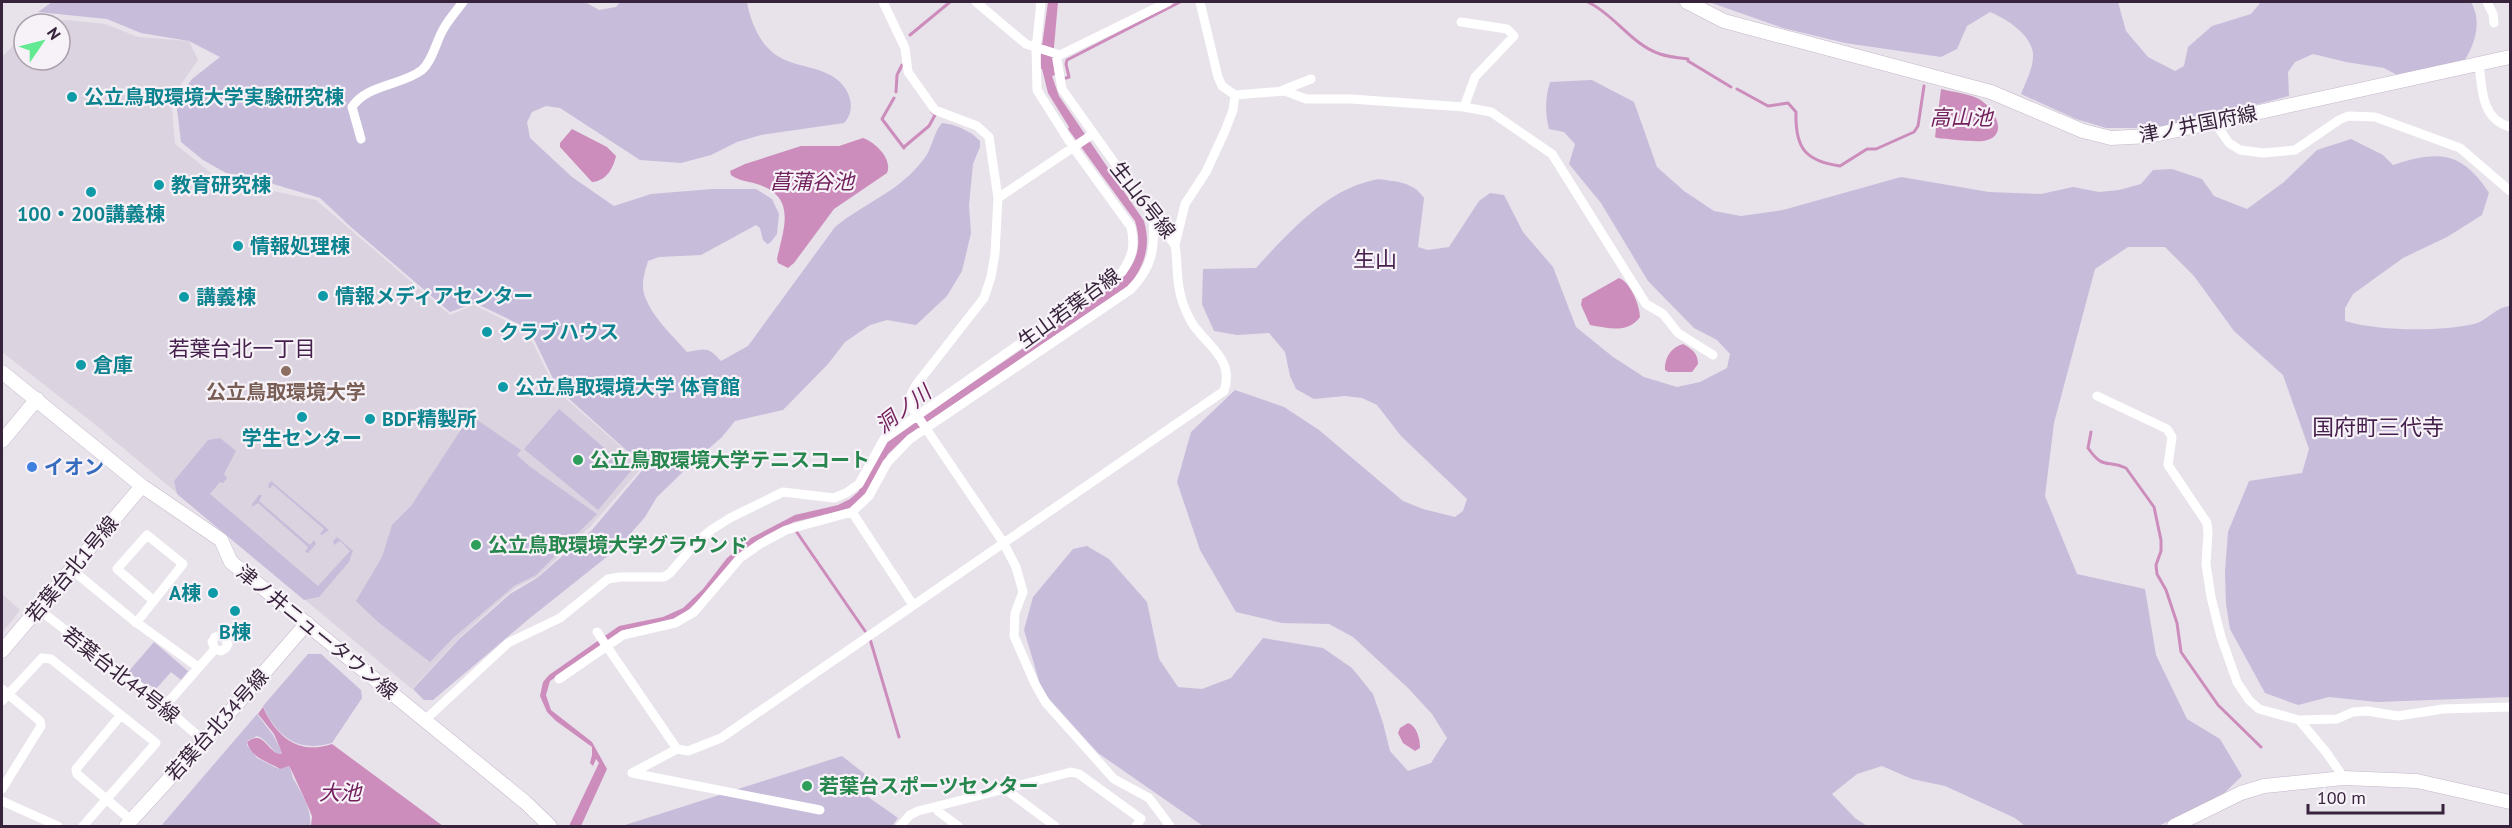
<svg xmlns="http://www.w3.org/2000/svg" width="2512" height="828" font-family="'PT Sans','Noto Sans JP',sans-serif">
<rect width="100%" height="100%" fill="#e8e2eb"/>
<!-- built -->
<path fill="#dbd3df" d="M67,20L105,24L138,37L189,41L198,60L171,99L175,144L220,180L316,200L450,315L474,305L527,331L556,390L643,466L590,527L537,577L515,588L484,615L457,640L412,689L92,422L2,352V57L24,34V60H60V24H34Z
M2,594L20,610L2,633Z"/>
<!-- green -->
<path fill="#c8bcdb" d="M52,2H585L599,10L616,7L620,2H747C749,16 757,37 768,48C785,67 812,64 832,76C849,86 858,108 844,123L761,135L737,142L711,155L681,163L640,160L560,108L546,106L532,112L527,122L530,138L572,177L614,206L651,194L712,189H756L772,199L779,214L777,234L770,243L767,244L763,240L760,228L756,225L701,255L659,257L648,261C645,271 641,284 644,294C651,316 672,335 687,352C705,349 708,346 721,361L748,346L835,227C864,203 899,192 923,160C932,150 933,133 942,123C955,124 971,131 980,141V147L973,164L969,205L971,233L962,271L947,296L916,325L887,320L870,325L845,342L828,364L783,410L735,421L722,437L688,467L657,497L645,517L618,548L530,618L433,700H424L413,689L459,639L510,594L537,578L592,530L645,467L558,389L529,329L475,303L450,312L352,228L320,198L253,178L226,173L203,160L181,142L176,101L192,79L220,57L189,41L141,33L107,19L38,12Z
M1709,2H2118L2126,31L2148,57L2175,71L2184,66L2188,47L2212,26L2251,14L2261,2H2471C2483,23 2474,46 2462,65L2401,77L2384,68L2346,62L2313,54L2295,62L2288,72L2289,96L2182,124L2145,128H2106L2076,119L2021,94C2026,81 2034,67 2033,53C2031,34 2005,18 1990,12L1967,26L1957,49L1941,57L1845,43L1783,28Z
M1592,80L1634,102L1657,167L1684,191L1714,211L1741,216L1783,210L1901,177L1989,192L2041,194L2073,187L2099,192L2119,190L2141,184L2153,170L2172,169L2202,179L2214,196L2247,209L2284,182L2317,150L2351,139L2383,155L2393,165C2438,151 2461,150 2489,193L2482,215L2447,237L2403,258L2353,294L2345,308V321C2378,331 2439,332 2474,324C2487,321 2496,307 2510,306V697L2377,702L2329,697L2298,705L2265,693L2230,629L2226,604L2225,572L2228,532L2249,481L2302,473L2309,449L2283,375L2234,331L2194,276L2165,247H2128L2095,269L2054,423L2045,496L2077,574L2145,589L2156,655L2187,719L2220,739L2242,776L2217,800L2158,826H2025L2015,818L1945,786L1912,779L1882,766L1857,774L1832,794L1855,818L1867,826H1203L1098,753L1042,691L1024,630L1033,597L1073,549L1087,546L1109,559L1147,602L1159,659L1178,687L1202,689L1231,678L1263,638L1323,648L1352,668L1373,694L1383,723L1390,751L1408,771L1431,763L1447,738L1432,714L1408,688L1353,637L1329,624L1282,623L1236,612L1200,550L1177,482L1191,432L1235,390L1284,407L1319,430L1403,501L1423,509L1455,517L1463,511L1467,499L1401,436L1377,405L1362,398L1345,396L1314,399L1296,389L1290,376L1285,352L1269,333L1237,335L1214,331L1202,304L1203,269L1256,268C1288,233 1326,190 1374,180C1380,178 1387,181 1393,181C1406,183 1417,187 1424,198L1418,247L1428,250L1449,247L1479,201L1490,193L1504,195L1523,232L1553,267L1576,327L1613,357L1644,377L1677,387L1700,382L1727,368L1730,354L1717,340L1694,328L1648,281L1601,203L1569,164L1575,144L1564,132L1549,129C1545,112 1545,99 1550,82Z
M559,409L631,471L598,510L524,449Z
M474,418L521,450L517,455L529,466L597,514L536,575L514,586L453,638L430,662L378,622L356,601L382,557L392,525L411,506L468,419Z
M220,438L236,451L224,474L227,478L223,483L220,482L210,494L318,586L350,551L340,541L334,545L333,541L337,537L353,551L349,562L319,597L304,600L177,494L174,481L208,440Z
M271,481L329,530L322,535L320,534L324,529L273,485L269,489L268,485Z
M259,495H262L259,501L310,545L314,540L316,544L308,553L305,552L308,547L258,503L252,507V504Z
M154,642L188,671L181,680L171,672L156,689L148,684L146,685L128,672Z
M308,654H321L361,690L362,698L332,743C298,753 277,737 263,706Z
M257,714L273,735L282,752L279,754C270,750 267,739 257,736L247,741V745L257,758L279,769L289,766C292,771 291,775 294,780C302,794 312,810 310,826H161Z
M842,756L870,778L864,794L898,818L892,826H622Z"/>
<!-- water -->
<path fill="#cd8dbc" d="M1048,2H1058L1053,58L1055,75L1052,76L1059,96L1144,221C1151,246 1145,263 1131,284L906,437L888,454L864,496L852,508L794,522L765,536L683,615L667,622L624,630L550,681L546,695L551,710L592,742L607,769L581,826H569L599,763L596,759L593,766L590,763L592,755V747L556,721L547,712L540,696L543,682L549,675L619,626L663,617L683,608L703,589L727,558L751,538L795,515L838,505L850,499L858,492L885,444L895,435L1061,323C1094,291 1153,279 1135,221L1068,129L1069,127L1048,93L1042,69L1039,68Z
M1941,89C1952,92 1966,93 1977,98C1993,105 2012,137 1983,141C1972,142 1949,139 1937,138L1935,137Z
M572,129L607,147L616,156C613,169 606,181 592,182L560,147V143Z
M863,138C875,142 893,159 887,173L834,209L794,263L788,268L778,263L777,259C784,227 797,197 757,184C748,181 739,181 731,175L730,171L745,164L801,146H839Z
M1619,278C1630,282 1640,305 1640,317C1628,334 1608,328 1590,325L1581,305L1582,299Z
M1683,344C1692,349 1698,353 1698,364L1692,372H1668L1665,370C1664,359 1671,347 1683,344Z
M263,707C277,738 299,755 332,744L443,826H311C311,824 312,819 312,816C311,813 291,768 289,766L280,769C267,761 251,758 247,742C264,730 265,749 279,754L282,753L274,734L258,714Z
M1408,723C1417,726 1420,739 1420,748L1415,751L1403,743L1398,733L1400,728Z"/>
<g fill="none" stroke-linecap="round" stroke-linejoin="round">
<!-- stream -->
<path stroke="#cd8dbc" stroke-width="3" d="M1588,2C1615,15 1632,45 1660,54C1669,57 1679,58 1688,59
M910,35L950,2
M1688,61L1731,87
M1066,78L1069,77L1066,64L1067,60L1180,2
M1737,89L1768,106L1788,103L1796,112C1795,148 1805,161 1840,166L1867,149H1876L1914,132L1918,126L1924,86
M896,92L897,75L902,65
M894,98L882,119L904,148
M904,147L929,126L935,115L932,112
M2091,432L2088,448C2104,471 2107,459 2126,468L2154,507L2161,540V551L2156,565L2157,574L2166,590L2177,623L2181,652L2218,705L2261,747
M796,531L865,631
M870,639L899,737"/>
<defs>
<path id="secondary" d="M1687,2L1724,21L1991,92L2083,131L2111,138L2150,136L2510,57
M2,372L142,486L221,540L231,562L525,802L550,826
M2,441L37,399
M2,651L142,486
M126,826L230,712L307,623
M2174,826L2241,793L2264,786L2344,778L2417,781L2510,802"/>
</defs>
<!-- secondary casing -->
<use href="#secondary" stroke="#c5b6ca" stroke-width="15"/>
<!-- street -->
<path stroke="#fff" stroke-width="9" d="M883,2L905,48L908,72L935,110L977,126L989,137L998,198L1093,134
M976,2L1026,44L1060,55L1168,2
M2487,2L2493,14L2494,23
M1461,22L1507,29L1514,36L1475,77L1464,107
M1056,54L1062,89L1153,217L1175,245L1185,204L1206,172L1225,131L1233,110L1235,95L1222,86L1218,77L1200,2
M2479,63C2482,89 2481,119 2510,127
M1283,90L1311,79
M1235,95L1285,91L1306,99H1351L1464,107L1491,112L1552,154L1646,304L1663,314L1678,333L1713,355
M2215,123L2229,143L2240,150L2263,153L2295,150L2339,120L2348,116L2375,117L2460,148L2510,191
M361,139L352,107C367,84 401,86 422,70C433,60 436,41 444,28C449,19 457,10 463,2
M998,198L995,254L991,277L984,298L916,385L910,397V405L1003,542L1016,567L1023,592L1015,613L1014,636L1035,684L1046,703L1114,779L1149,798L1170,826
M2097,396L2167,429L2172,437L2168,465L2207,523L2208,533L2206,564L2211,597L2221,637L2237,682L2249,700L2259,709L2299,720L2337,719L2353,712L2367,711L2398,716L2443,709L2510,707
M852,512L913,605
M71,569L133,620L198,667
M38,609L154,698L204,741
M136,623L183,564L147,535L117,569L154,601
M597,632L677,749
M559,679L623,635L675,623L694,612L740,558L760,544L786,530L852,512L869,496L887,463L910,439L1130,290C1153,267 1155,248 1153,217
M2,689L40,721L41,726L2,789
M2,701L42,658L51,659L156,743L83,826
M164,707L215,649L212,642L215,637L221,635L225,638L228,644L226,648L221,651L215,649
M121,715L76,769L77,774L132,821
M425,720L508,643L560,618L608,579L620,577H664L670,573L695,544L711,530L730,518L783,492L834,498L846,493L859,484L884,439L1122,272C1133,256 1135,245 1131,227L1073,147L1037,90L1036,49L1041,2
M2299,720L2326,752L2344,778
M1005,789L1071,772L1079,774L1141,819L1136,826
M2,801L58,826
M935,807L939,812L958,826
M820,810L632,773L677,749L688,751L721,738L1224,391C1235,359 1207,346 1192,323C1188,316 1183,305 1181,297C1176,280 1178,262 1175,245
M900,826L910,815L918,811L1005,789L1055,826"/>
<!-- secondary -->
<use href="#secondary" stroke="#fff" stroke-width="14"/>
</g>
<!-- markers -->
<g fill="#0f9aa8" stroke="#f6f2f8" stroke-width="2">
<circle cx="72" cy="97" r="6"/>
<circle cx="159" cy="185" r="6"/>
<circle cx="91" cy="192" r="6"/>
<circle cx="238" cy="246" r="6"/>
<circle cx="323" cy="296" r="6"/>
<circle cx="184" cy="297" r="6"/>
<circle cx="487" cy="332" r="6"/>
<circle cx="81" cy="365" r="6"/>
<circle cx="503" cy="387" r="6"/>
<circle cx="302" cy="417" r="6"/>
<circle cx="370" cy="419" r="6"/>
<circle cx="213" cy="593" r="6"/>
<circle cx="235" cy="611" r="6"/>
</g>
<circle fill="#8d6e63" stroke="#f6f2f8" stroke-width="2" cx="286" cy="371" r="6"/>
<g fill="#2e9e5b" stroke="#f6f2f8" stroke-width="2">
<circle cx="578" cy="460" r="6"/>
<circle cx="476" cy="545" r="6"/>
<circle cx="807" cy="786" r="6"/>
</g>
<circle fill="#3f7fe0" stroke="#f6f2f8" stroke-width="2" cx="32" cy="467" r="6"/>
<g text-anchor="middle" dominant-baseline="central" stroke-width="4.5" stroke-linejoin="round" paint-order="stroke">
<!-- culture labels -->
<g font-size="20" font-weight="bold" fill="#0d838f" stroke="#f6f2f8" text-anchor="start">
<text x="84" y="97">公立鳥取環境大学実験研究棟</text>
<text x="171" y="185">教育研究棟</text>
<text x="91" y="214" text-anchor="middle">100・200講義棟</text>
<text x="250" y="246">情報処理棟</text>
<text x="335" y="296">情報メディアセンター</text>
<text x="196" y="297">講義棟</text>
<text x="499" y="332">クラブハウス</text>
<text x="93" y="365">倉庫</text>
<text x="515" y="387">公立鳥取環境大学 体育館</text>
<text x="382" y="419">BDF精製所</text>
<text x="302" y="438" text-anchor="middle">学生センター</text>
<text x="201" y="593" text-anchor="end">A棟</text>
<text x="235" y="632" text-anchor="middle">B棟</text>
</g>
<!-- street labels -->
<g font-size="20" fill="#37233b" stroke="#f6f2f8">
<text transform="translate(2198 124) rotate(-11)">津ノ井国府線</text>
<text transform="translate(1143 200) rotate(52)">生山6号線</text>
<text transform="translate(1069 308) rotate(-36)">生山若葉台線</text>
<text transform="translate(72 569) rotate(-50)">若葉台北1号線</text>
<text transform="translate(317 632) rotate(39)">津ノ井ニュータウン線</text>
<text transform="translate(121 675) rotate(38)">若葉台北44号線</text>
<text transform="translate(217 725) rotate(-48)">若葉台北34号線</text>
</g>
<!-- education labels -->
<g font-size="20" font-weight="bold" fill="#785e54" stroke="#f6f2f8">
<text x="286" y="392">公立鳥取環境大学</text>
</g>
<!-- leisure labels -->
<g font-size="20" font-weight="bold" fill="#27864d" stroke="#f6f2f8" text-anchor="start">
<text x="590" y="460">公立鳥取環境大学テニスコート</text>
<text x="488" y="545">公立鳥取環境大学グラウンド</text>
<text x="819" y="786">若葉台スポーツセンター</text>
</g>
<!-- shop labels -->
<g font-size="20" font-weight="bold" fill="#366cbe" stroke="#f6f2f8" text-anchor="start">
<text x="44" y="467">イオン</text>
</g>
<!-- water labels -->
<g font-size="21" font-style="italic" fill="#73215d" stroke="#f6f2f8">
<text x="1961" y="117">高山池</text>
<text x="812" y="181">菖蒲谷池</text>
<text transform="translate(903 409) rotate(-38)">洞ノ川</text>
<text x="340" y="792">大池</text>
</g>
<!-- neighbourhood labels -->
<g font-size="21" fill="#46204c" stroke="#f6f2f8">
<text x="242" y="348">若葉台北一丁目</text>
</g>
<!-- quarter labels -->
<g font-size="22" fill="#46204c" stroke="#f6f2f8">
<text x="1375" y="259">生山</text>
<text x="2378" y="427">国府町三代寺</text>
</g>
</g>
<!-- border -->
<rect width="2512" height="828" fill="none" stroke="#37233b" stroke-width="6"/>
<!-- north arrow -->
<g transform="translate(42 42) rotate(55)"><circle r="28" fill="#f6f2f8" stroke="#aa9fac" stroke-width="1.5"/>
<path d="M0-4.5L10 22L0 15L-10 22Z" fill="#62e991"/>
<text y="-9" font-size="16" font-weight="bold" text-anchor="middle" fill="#37233b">N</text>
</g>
<!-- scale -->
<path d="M2308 804v9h135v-9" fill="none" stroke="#37233b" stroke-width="3"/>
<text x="2317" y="804" font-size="18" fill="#37233b" stroke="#f6f2f8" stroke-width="4.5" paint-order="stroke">100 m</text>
</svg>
